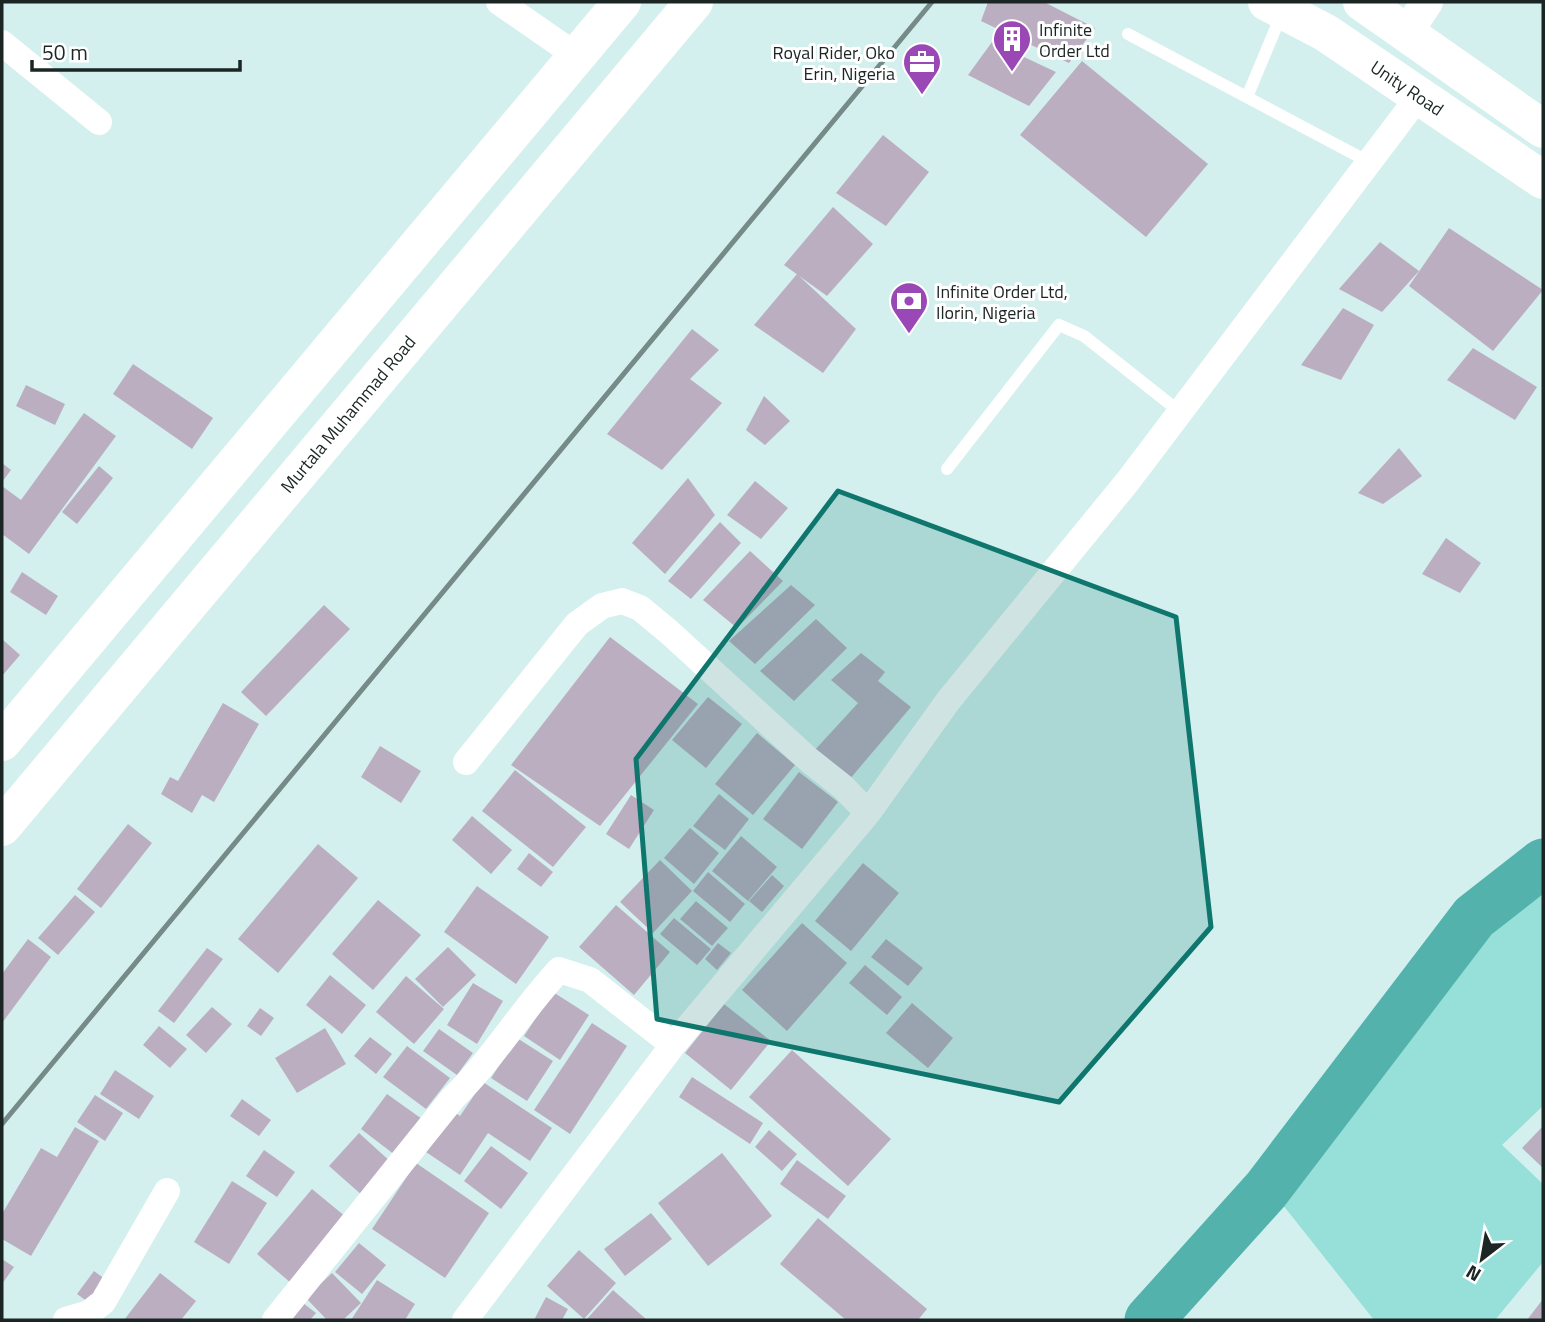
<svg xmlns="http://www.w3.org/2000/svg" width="1545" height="1322" font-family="'Titillium Web',sans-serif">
<rect width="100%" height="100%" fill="#d3f0ee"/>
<!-- green -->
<path fill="#97dfd9" d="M1543,878V1106L1502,1145L1543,1184V1262L1495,1320H1374L1275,1195L1482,927Z"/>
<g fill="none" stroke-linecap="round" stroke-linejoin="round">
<!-- river -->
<path stroke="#53b2ac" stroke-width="49" d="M1149,1320L1266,1190L1474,917L1543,863"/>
</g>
<!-- building -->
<path fill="#bcaec1" d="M988,2H1044L1095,28L1069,63L981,21Z
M992,42L1056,72L1029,106L968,75Z
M1082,61L1208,164L1146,237L1020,135Z
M883,135L929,172L886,226L836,193Z
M833,207L873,244L827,296L784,265Z
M1449,228L1543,290L1493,351L1409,286Z
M1380,242L1419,271L1382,312L1339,289Z
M797,274L856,329L823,373L754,325Z
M1343,308L1374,325L1341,380L1301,365Z
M692,329L719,350L690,379L722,403L662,470L607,434Z
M1473,348L1537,387L1515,420L1447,380Z
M133,364L213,418L192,449L113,394Z
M26,385L65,404L55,425L16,406Z
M764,396L790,421L765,445L746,430Z
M84,413L116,436L29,554L2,534V486L21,500Z
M1399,448L1422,476L1383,504L1358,493Z
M2,463L11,470L2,482Z
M99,466L113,478L77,524L62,512Z
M688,478L715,515L665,574L632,543Z
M755,481L788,508L761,539L727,515Z
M720,522L741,543L691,599L668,581Z
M1446,538L1481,563L1460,593L1422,574Z
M750,551L783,581L737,628L703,600Z
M22,572L58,596L46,615L10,592Z
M791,585L815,605L755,664L729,641Z
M324,605L350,629L266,716L241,692Z
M816,619L847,648L794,701L760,671Z
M610,637L698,704L600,826L511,765Z
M2,639L20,655L2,676Z
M861,653L885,672L878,681L911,707L849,780L813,752L858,703L831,680Z
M708,697L742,724L706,768L672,740Z
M223,703L259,724L214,802L202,795L192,813L161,794L170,777L178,781Z
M757,733L795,765L753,815L715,784Z
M380,746L421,771L401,803L361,777Z
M515,770L586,827L553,867L482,811Z
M799,772L838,802L802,849L763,819Z
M719,794L749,819L725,850L693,826Z
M631,795L654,810L629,849L606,834Z
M472,816L512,850L491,874L452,840Z
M128,824L152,843L101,908L77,889Z
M690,828L719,853L694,884L664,858Z
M741,836L777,867L748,901L712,871Z
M318,844L358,878L278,973L238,939Z
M529,853L553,872L541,887L517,869Z
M660,860L692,891L653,933L620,902Z
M863,863L899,893L851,951L815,921Z
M708,872L745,904L730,922L693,891Z
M772,875L784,886L762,912L749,901Z
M477,886L549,937L516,984L444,932Z
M75,895L95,912L58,955L38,938Z
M378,900L421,935L373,990L332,954Z
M696,901L728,928L712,946L680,919Z
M616,905L670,952L634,995L579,947Z
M674,918L711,949L697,965L660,934Z
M802,923L847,963L787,1031L742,990Z
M28,939L51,957L2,1023V974Z
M886,939L923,968L908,986L871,957Z
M718,943L731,953L717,970L705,959Z
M448,947L476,975L443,1007L415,979Z
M207,948L223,959L174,1023L158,1011Z
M865,965L902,997L887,1015L849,983Z
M330,975L366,1005L342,1034L306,1005Z
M406,976L444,1009L414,1044L376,1012Z
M473,983L503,1001L477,1044L447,1025Z
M553,992L589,1015L560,1060L524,1036Z
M912,1003L953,1038L928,1068L886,1033Z
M724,1004L771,1041L731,1090L685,1053Z
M212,1007L232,1024L206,1053L186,1035Z
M260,1008L274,1018L261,1036L247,1026Z
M592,1023L627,1046L570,1134L534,1110Z
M159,1026L187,1049L170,1068L143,1045Z
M325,1028L346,1064L297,1093L275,1058Z
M439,1029L473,1053L457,1075L423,1051Z
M370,1037L392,1054L376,1074L354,1056Z
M517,1038L553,1061L527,1101L491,1078Z
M407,1046L450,1078L426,1109L383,1077Z
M792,1050L891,1139L848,1186L749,1097Z
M115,1070L154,1096L139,1119L100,1094Z
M692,1077L763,1123L750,1144L679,1097Z
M483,1082L552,1128L530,1161L488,1133L460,1175L426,1152L453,1111L460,1116Z
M387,1094L422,1119L395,1155L361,1129Z
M95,1095L123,1113L105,1141L77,1122Z
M242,1099L271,1120L259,1136L230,1116Z
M1543,1126V1168L1522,1148Z
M75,1127L99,1141L31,1256L2,1239V1214L41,1148L57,1157Z
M769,1130L797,1154L782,1171L755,1147Z
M359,1133L392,1163L363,1196L329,1166Z
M491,1146L528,1173L501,1209L464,1181Z
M264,1150L295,1172L277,1197L246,1176Z
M722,1153L772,1216L708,1266L658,1203Z
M797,1160L846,1196L828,1219L780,1184Z
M416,1163L489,1213L445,1278L372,1229Z
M232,1181L267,1203L229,1264L194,1242Z
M312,1189L346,1217L291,1283L257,1254Z
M651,1213L672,1239L625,1276L604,1249Z
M818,1218L927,1309L918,1320H846L780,1264Z
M359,1243L386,1265L362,1294L335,1272Z
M579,1250L616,1283L584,1319L547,1286Z
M2,1259L14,1267L2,1284Z
M94,1271L109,1282L92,1305L77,1294Z
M160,1273L196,1301L181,1320H124Z
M332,1273L361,1303L343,1320H327L306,1298Z
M377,1280L415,1304L405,1320H351Z
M613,1290L647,1320H586Z
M546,1297L568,1309L562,1320H534Z
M1543,1299V1320H1527Z
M303,1303L316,1313L310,1320H289Z"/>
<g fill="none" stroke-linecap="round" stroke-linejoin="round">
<!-- service -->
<path stroke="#fff" stroke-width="12" d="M1128,34L1369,162
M1247,97L1282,13
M947,469L1059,325L1084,336L1180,412"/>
<!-- minor -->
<path stroke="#fff" stroke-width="26" d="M499,2L577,56
M2,43L99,122
M466,762L577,624L602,606L622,601L640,608L669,632L809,760L843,787L868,813
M66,1320L89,1313L103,1302L167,1191
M275,1320L453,1098C493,1059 521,1011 559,970L590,980L673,1045
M465,1320L673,1045L868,813L948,701L1128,481L1419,96"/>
<!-- tertiary -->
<path stroke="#fff" stroke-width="32" d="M1405,35L1427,2"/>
<!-- primary -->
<path stroke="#fff" stroke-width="38" d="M1267,2L1326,33L1543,180
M1362,2L1543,129"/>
<!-- trunk -->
<path stroke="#fff" stroke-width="38" d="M2,742L622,2
M2,827L694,2"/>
<!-- rail -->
<path stroke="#768a88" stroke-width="5" d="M2,1124L932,2"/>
</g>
<!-- marked area -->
<path fill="#0f766e" fill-opacity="0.2" stroke="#0f766e" stroke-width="5" stroke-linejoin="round" d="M838,491L1176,617L1211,927L1059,1102L657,1019L636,759Z"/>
<!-- icons -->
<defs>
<symbol id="building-pin" viewBox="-11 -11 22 30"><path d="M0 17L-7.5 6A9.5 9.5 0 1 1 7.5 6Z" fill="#9a48b6" stroke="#fff"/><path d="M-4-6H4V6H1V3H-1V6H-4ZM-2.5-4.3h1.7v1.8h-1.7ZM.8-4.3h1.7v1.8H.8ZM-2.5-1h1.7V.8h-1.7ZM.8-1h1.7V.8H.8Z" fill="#fff"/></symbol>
<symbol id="office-pin" viewBox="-11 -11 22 30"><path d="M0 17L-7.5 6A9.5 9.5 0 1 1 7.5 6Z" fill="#9a48b6" stroke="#fff"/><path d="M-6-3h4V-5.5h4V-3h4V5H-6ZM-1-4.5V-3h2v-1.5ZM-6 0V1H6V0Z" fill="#fff"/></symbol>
<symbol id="bank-pin" viewBox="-11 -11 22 30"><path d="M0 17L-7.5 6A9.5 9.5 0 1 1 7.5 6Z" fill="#9a48b6" stroke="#fff"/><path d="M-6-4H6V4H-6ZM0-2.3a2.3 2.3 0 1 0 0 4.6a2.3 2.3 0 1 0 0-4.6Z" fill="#fff"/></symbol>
</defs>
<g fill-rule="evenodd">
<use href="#building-pin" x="990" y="17" width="44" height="60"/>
<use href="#office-pin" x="900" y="40" width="44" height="60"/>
<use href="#bank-pin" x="887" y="279" width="44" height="60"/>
</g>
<g text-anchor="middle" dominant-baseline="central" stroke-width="6" stroke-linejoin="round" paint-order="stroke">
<!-- poi labels -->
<g font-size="18" fill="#1a2524" stroke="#fff" text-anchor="start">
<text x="1039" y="29">Infinite<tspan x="1039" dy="21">Order Ltd</tspan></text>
<text x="895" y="52" text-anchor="end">Royal Rider, Oko<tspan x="895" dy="21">Erin, Nigeria</tspan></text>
<text x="936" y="291">Infinite Order Ltd,<tspan x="936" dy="21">Ilorin, Nigeria</tspan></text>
</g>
<!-- street labels -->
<g font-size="18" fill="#1a2524" stroke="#fff">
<text transform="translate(1407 88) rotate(34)">Unity Road</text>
<text transform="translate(348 414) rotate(-50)">Murtala Muhammad Road</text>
</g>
</g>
<!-- border -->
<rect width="1545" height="1322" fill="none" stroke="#1a2524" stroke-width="7"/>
<!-- north arrow -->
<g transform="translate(1482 1259) rotate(211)" stroke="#ffffff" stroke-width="5" paint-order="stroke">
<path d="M0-5L12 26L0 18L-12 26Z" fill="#1a2524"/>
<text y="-10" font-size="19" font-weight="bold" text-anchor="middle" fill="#1a2524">N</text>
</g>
<!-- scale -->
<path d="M32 60v10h208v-10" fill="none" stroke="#1a2524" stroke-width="3.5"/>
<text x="42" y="60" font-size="21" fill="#1a2524" stroke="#ffffff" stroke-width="5" paint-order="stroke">50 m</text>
</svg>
